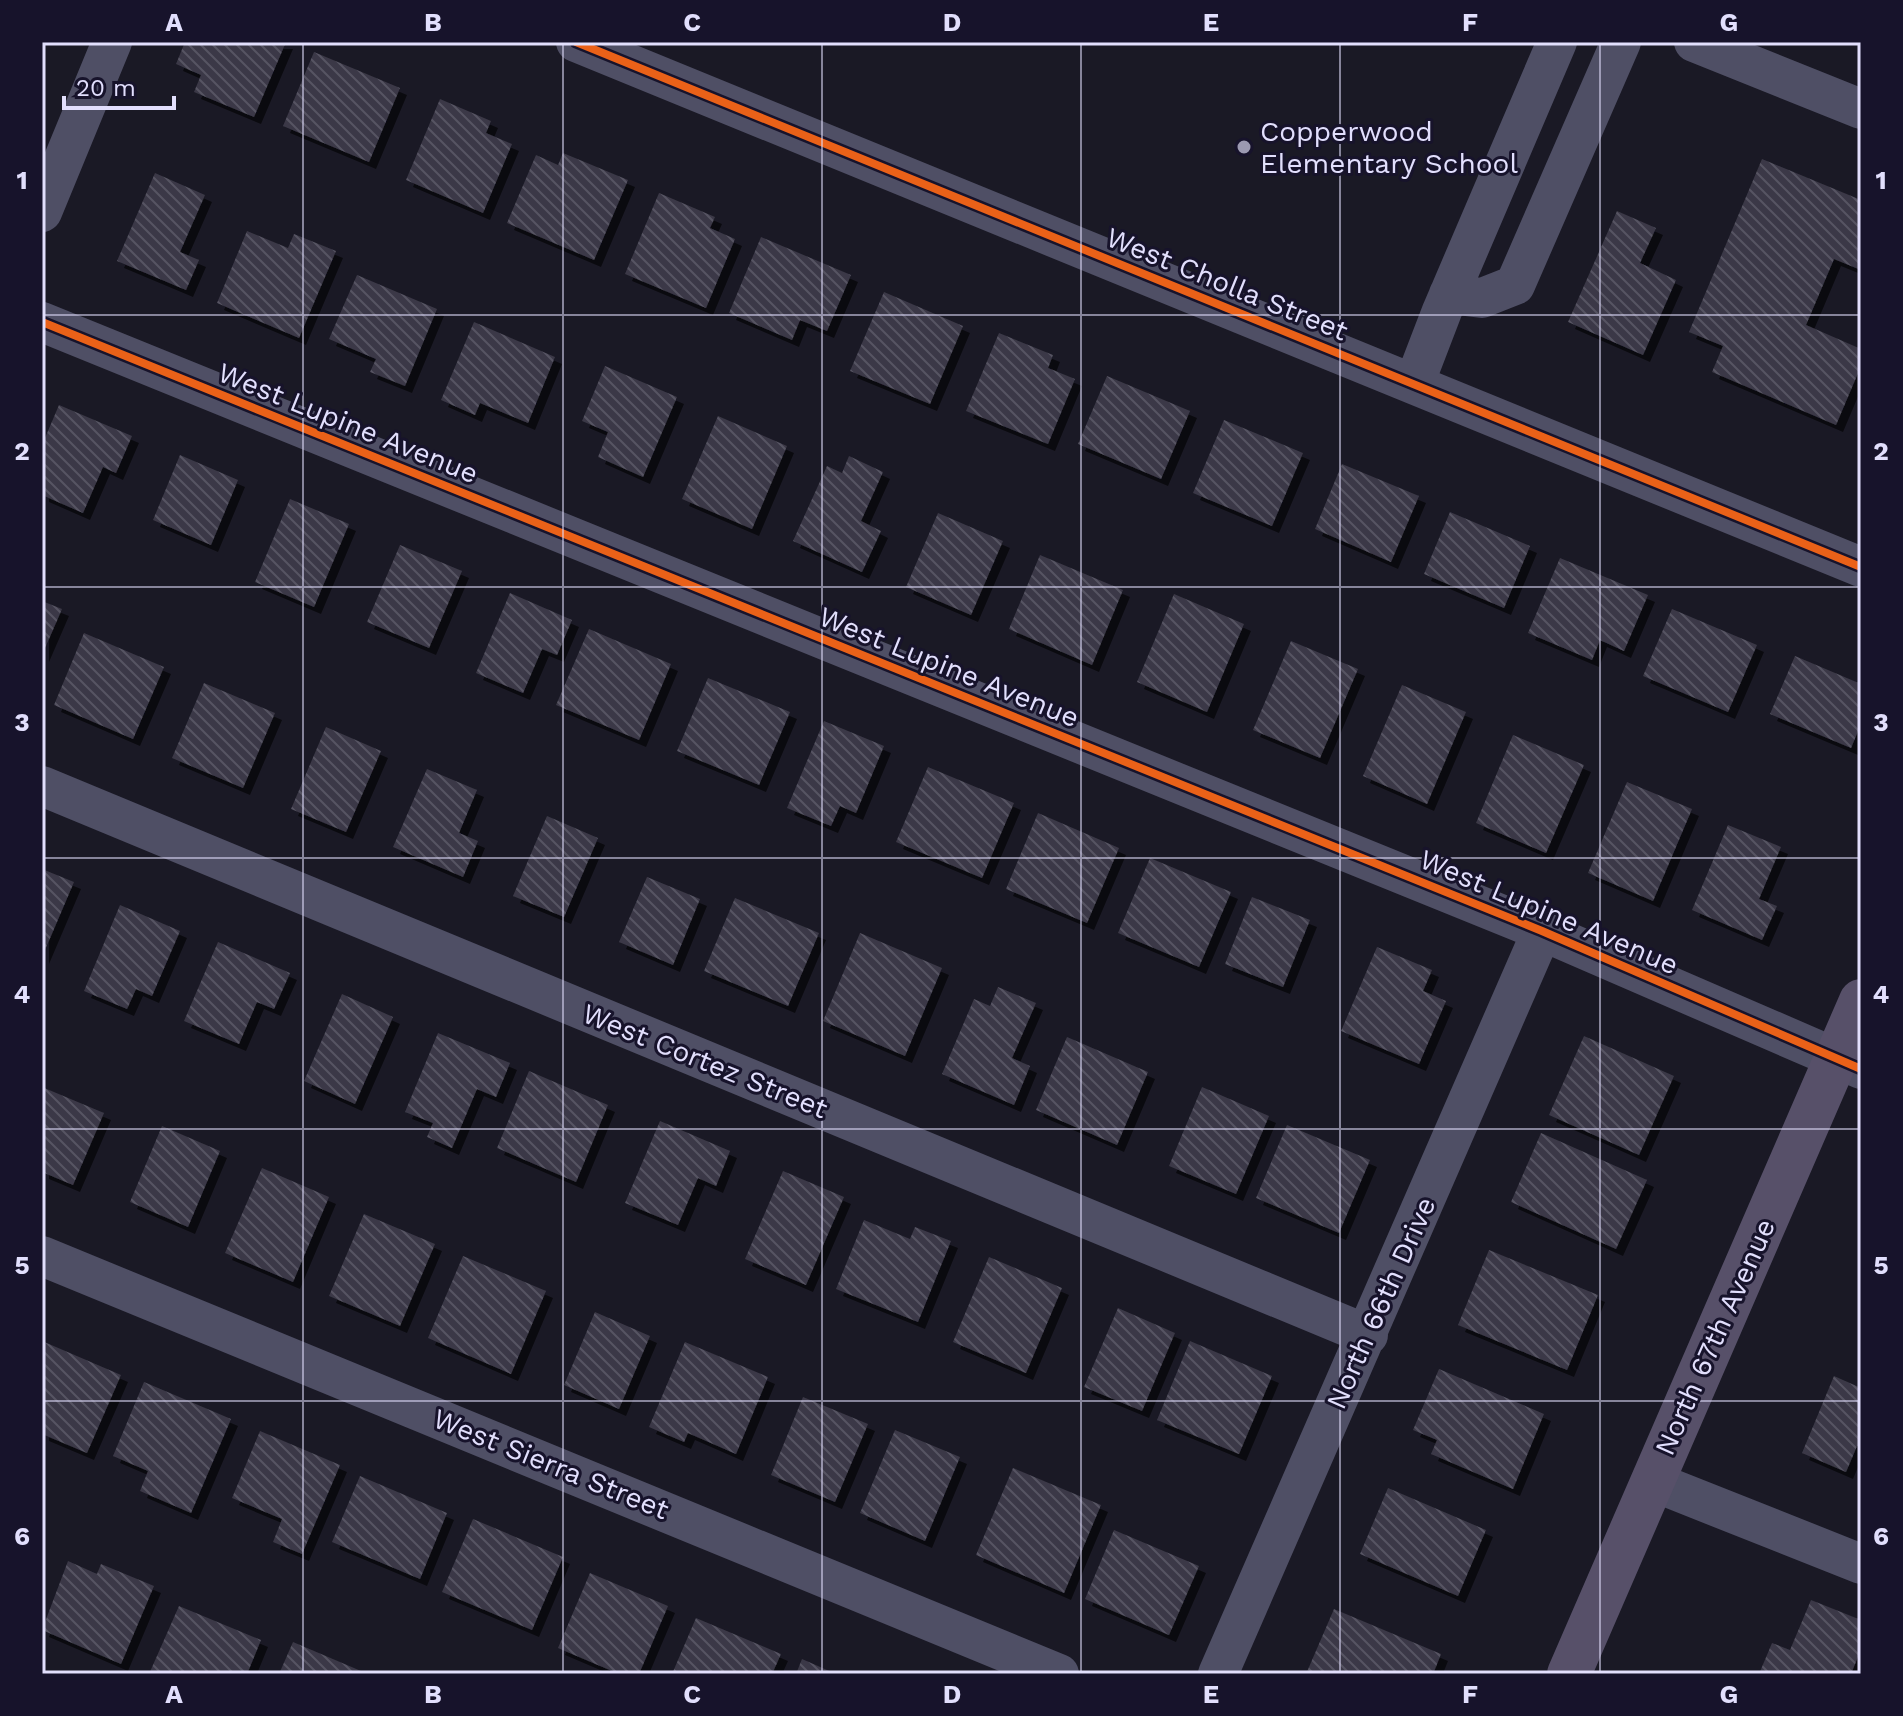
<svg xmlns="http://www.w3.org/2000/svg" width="1903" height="1716" font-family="'Work Sans',sans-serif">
<defs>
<pattern id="building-back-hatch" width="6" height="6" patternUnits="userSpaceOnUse" patternTransform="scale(2)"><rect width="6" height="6" fill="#3a3846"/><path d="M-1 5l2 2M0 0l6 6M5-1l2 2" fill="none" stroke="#565462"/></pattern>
<filter id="shadow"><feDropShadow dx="7" dy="7" stdDeviation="0" flood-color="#0009"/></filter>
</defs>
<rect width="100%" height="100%" fill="#1a1925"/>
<!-- building -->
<path fill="url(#building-back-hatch)" filter="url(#shadow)" d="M185,42H286L254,117L194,92L201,75L176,64Z
M314,52L400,88L369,162L283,126Z
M440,99L491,121L486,133L512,144L483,213L406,180Z
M563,153L628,180L594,260L507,223L536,155L558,165Z
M1762,159L1861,200V270L1834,259L1806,325L1861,349V366L1836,425L1712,372L1723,346L1689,332Z
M155,173L205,195L180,252L199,260L186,290L117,261Z
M659,193L715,217L710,228L735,239L706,308L625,274Z
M1617,211L1656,228L1640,263L1676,280L1643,355L1568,322Z
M247,231L288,248L294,234L336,251L299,338L217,303Z
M761,237L851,275L827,331L800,320L792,340L729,313Z
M357,275L437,309L405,386L370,372L376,359L329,339Z
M884,292L963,326L930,404L850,371Z
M474,322L555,357L528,423L480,403L475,415L441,400Z
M999,333L1053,355L1048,368L1075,379L1048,444L966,411Z
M605,366L677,397L643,477L598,457L608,432L582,421Z
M1107,376L1190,411L1161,479L1078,444Z
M59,405L132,436L116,473L103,467L83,513L42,495V445Z
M718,416L787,446L752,529L682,499Z
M1224,420L1303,453L1272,526L1193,493Z
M180,455L238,480L211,545L153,520Z
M849,456L883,472L861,521L881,531L862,572L793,541L827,466L842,473Z
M1342,464L1419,496L1391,562L1315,529Z
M290,499L349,524L314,607L255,582Z
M1450,512L1530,546L1504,608L1424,574Z
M938,513L1003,541L971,615L906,587Z
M400,545L462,571L429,648L367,622Z
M1040,555L1123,590L1092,665L1009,629Z
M1560,558L1648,595L1624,651L1600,640L1592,660L1528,633Z
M510,593L572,620L557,655L542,649L523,693L476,673Z
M1174,594L1244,624L1207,712L1137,682Z
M42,601L62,609L42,655Z
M1672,609L1757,645L1728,712L1643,676Z
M589,629L671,664L639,740L556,705Z
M84,633L164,667L133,739L54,705Z
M1291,641L1358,669L1320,758L1253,730Z
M1795,656L1861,684V724L1851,748L1770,714Z
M708,678L790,712L759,785L677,751Z
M204,683L275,713L243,788L172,758Z
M1402,685L1466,712L1427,804L1363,776Z
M824,721L884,746L856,813L840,806L831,826L787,808Z
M326,727L381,751L346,832L291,809Z
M1513,735L1584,765L1546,853L1476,823Z
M928,767L1014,803L982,878L896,842Z
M427,769L477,790L459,833L478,841L463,877L393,847Z
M1627,782L1692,809L1653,901L1588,873Z
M1038,813L1119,848L1087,923L1006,889Z
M547,816L598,838L564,917L513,896Z
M1728,825L1781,847L1759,899L1777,906L1762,940L1692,910Z
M1150,858L1231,892L1199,967L1118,933Z
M42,869L74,882L42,957Z
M647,877L700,899L673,965L619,942Z
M1252,897L1310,920L1283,987L1225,964Z
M735,898L819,933L788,1006L704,971Z
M120,905L180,931L152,996L136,989L127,1009L84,991Z
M860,933L942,968L905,1056L823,1021Z
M218,942L290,973L274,1009L257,1002L239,1044L184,1021Z
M1377,947L1432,970L1423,991L1446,1001L1419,1064L1341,1031Z
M998,987L1036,1003L1012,1058L1030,1066L1014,1105L942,1074L974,999L990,1006Z
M342,994L393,1017L355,1104L304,1081Z
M438,1033L510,1063L496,1097L477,1089L452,1148L427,1137L433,1123L405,1112Z
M1584,1036L1674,1076L1639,1155L1549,1115Z
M1067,1037L1148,1072L1117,1145L1036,1110Z
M529,1071L608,1105L576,1182L497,1148Z
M42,1087L104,1113L73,1185L42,1172Z
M1202,1087L1269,1116L1236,1194L1169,1166Z
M660,1121L730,1151L716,1186L698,1178L678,1225L625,1203Z
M1287,1125L1370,1160L1339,1233L1256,1198Z
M162,1126L220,1151L188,1227L130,1202Z
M1541,1133L1647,1180L1616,1249L1511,1202Z
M262,1168L329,1197L293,1282L225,1253Z
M783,1171L844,1197L806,1285L745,1259Z
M364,1214L435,1244L400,1326L329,1296Z
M864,1220L910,1239L915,1227L951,1241L918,1322L836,1289Z
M1489,1250L1598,1295L1567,1370L1458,1325Z
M463,1256L546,1291L511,1374L428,1338Z
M989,1257L1062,1288L1026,1373L953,1342Z
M1118,1308L1175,1333L1142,1411L1084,1387Z
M595,1312L650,1336L619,1409L564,1385Z
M42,1341L121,1375L87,1453L42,1434Z
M1190,1341L1272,1376L1239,1454L1157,1420Z
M685,1342L768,1377L736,1454L688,1433L684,1442L649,1427Z
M1439,1369L1544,1414L1513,1489L1431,1454L1437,1440L1413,1430Z
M1834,1376L1861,1388V1447L1857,1446L1846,1472L1802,1453Z
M144,1382L231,1419L191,1513L140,1491L148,1471L113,1456Z
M803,1397L868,1424L835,1502L771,1475Z
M895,1430L960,1457L925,1541L860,1513Z
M260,1431L340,1465L302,1554L273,1542L282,1519L232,1498Z
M1013,1468L1101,1505L1064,1593L976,1555Z
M360,1476L447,1513L420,1579L332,1542Z
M1388,1488L1486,1530L1458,1596L1360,1554Z
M473,1519L563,1557L532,1630L442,1592Z
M1114,1530L1199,1566L1169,1635L1085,1599Z
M68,1561L97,1574L101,1564L154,1586L121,1664L42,1630Z
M590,1573L668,1606L639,1674H619L558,1648Z
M1811,1600L1861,1620V1649L1851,1674H1759L1772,1643L1790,1650Z
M179,1606L261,1640L247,1674H149Z
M1334,1609L1441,1654L1433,1674H1306Z
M696,1618L781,1654L772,1674H672Z
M293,1642L368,1674H279Z
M802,1659L836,1674H796Z"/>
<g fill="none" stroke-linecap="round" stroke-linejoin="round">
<!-- minor -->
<path stroke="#4f4f65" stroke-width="40" d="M576,42L1861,567
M1694,42L1861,109
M42,212L112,42
M1449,294L1482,298L1515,285L1621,42
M42,322L1542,931L1861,1069
M1414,384L1442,311L1557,42
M42,786L1368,1335
M42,1256L1059,1674
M1652,1481L1861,1564
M1218,1674L1542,931"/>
<!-- major -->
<path stroke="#575069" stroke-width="44" d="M1569,1674L1861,1001"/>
<defs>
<path id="cycleway" d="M576,42L1861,567
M42,322L1542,931L1861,1069"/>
</defs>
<!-- cycleway casing -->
<use href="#cycleway" stroke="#17132b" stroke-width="13"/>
<!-- cycleway -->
<use href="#cycleway" stroke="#ea6118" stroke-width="8"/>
</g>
<!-- grid -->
<path fill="none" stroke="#e2dffd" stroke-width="2" stroke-opacity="0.55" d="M303,42V1674M563,42V1674M822,42V1674M1081,42V1674M1340,42V1674M1600,42V1674M42,315H1861M42,587H1861M42,858H1861M42,1129H1861M42,1401H1861"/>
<!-- markers -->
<circle fill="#9c9ab1" stroke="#17132b" stroke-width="3" cx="1244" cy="147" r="8"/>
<g text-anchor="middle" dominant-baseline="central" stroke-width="6" stroke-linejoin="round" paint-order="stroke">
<!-- poi labels -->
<g font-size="28" fill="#e2dffd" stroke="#17132b" text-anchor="start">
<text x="1260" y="131">Copperwood<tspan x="1260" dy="32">Elementary School</tspan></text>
</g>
<!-- street labels -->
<g font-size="28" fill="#e2dffd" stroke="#17132b">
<text transform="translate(1227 284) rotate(22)">West Cholla Street</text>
<text transform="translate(348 423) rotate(22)">West Lupine Avenue</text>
<text transform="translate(949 667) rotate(22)">West Lupine Avenue</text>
<text transform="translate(1549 912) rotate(23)">West Lupine Avenue</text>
<text transform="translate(705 1061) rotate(22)">West Cortez Street</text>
<text transform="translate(1381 1303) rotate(-66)">North 66th Drive</text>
<text transform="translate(1715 1337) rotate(-66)">North 67th Avenue</text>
<text transform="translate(551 1464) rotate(22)">West Sierra Street</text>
</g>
</g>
<!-- border -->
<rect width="1903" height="1716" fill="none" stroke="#17132b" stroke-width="88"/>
<!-- scale -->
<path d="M64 96v12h110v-12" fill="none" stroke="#e2dffd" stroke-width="4"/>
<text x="76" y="96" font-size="24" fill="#e2dffd" stroke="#17132b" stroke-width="6" paint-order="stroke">20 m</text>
<rect x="44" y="44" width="1815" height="1628" fill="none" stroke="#e2dffd" stroke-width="3"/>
<g font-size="26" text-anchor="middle" font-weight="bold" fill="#e2dffd">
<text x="174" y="31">A</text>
<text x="433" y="31">B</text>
<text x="692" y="31">C</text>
<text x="952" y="31">D</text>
<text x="1211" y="31">E</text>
<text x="1470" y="31">F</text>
<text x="1729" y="31">G</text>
<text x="22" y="189">1</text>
<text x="1881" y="189">1</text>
<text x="22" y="460">2</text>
<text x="1881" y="460">2</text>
<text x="22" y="731">3</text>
<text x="1881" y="731">3</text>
<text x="22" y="1003">4</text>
<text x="1881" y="1003">4</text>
<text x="22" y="1274">5</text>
<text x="1881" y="1274">5</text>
<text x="22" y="1545">6</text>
<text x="1881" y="1545">6</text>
<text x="174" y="1703">A</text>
<text x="433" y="1703">B</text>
<text x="692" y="1703">C</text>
<text x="952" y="1703">D</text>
<text x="1211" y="1703">E</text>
<text x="1470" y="1703">F</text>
<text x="1729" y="1703">G</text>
</g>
</svg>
